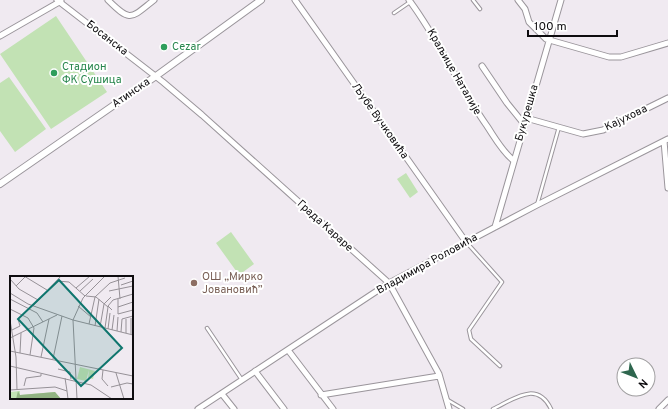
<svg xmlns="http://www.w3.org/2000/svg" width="668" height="409" font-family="Overpass,sans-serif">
<rect width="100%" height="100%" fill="#f0eaf1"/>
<!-- green -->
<path fill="#c2e2b4" d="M56,16L107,92L51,129L0,54Z
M9,77L46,129L15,152L0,131V83Z
M406,173L418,192L410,198L397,179Z
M231,232L254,264L239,275L216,243Z"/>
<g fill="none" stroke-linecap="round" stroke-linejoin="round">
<defs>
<path id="service" d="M473,0L480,9
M394,13L410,2
M537,205L559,127
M467,243L502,282L469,330L471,339L500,366
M207,328L242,380
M446,399L463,409
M493,409C514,399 537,380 551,409"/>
<path id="minor" d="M57,0L163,82L202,115L389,283L439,374L449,409
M108,0C131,23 131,18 154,0
M295,0L466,242
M409,0C439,40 458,85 487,126C495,138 502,151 513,160
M518,0L525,9L529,22L546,39L609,57H621L668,43
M0,36L61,1
M482,66L507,103L524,124
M526,118L583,134L603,130L668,98
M664,141L668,188
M495,227L561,0
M288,350L333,409
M255,371L284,409
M222,394L234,409
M321,395L439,376
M198,409L389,283L537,205L668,139
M659,409L668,400"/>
<path id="tertiary" d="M0,184L156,76L261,0"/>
</defs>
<!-- service casing -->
<use href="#service" stroke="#9a959b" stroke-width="4.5"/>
<!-- minor casing -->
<use href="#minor" stroke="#9a959b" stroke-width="7"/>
<!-- tertiary casing -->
<use href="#tertiary" stroke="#9a959b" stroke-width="8"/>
<!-- service -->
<use href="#service" stroke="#fff" stroke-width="2.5"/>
<!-- minor -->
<use href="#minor" stroke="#fff" stroke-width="5"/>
<!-- tertiary -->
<use href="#tertiary" stroke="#fff" stroke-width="6"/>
</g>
<!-- markers -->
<g fill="#2e9e5b" stroke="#fff" stroke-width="1.5">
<circle cx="164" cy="47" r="4"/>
<circle cx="54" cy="73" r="4"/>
</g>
<circle fill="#8d6e63" stroke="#fff" stroke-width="1.5" cx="194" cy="283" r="4"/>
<g text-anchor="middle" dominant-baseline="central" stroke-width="4" stroke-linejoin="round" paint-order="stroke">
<!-- street labels -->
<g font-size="11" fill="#0e0c0f" stroke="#fff">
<text transform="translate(107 38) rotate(38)">Босанска</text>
<text transform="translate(454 72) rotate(60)">Краљице Наталије</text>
<text transform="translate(131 93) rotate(-35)">Атинска</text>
<text transform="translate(527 113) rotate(-74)">Букурешка</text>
<text transform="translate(626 118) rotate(-26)">Кајухова</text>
<text transform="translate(380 121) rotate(55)">Љубе Вучковића</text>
<text transform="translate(325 226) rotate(42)">Града Караре</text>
<text transform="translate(427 264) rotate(-29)">Владимира Роловића</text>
</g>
<!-- leisure labels -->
<g font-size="11" fill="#27864d" stroke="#fff" text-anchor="start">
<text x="172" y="47">Cezar</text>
<text x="62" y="67">Стадион<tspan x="62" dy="13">ФК Сушица</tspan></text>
</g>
<!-- education labels -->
<g font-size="11" fill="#785e54" stroke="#fff" text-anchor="start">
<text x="202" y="277">ОШ „Мирко<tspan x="202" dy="13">Јовановић”</tspan></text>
</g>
</g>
<!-- overview -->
<g transform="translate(10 276)">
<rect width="123" height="123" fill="#f0eaf1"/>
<path d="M70,91L85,95L83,103L78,102L79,94L76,105L67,103ZM10,115V119L45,116L51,123H0V116Z" fill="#c2e2b4"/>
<path d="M8,115L10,119L45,116L51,123H6Z" fill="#91b282"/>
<path fill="none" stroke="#969197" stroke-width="1" d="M14,0L37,14M108,0L110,23M0,3L9,13L28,24M47,5L59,6L75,20M111,9L123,5M6,10L15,1M66,12L80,0M70,15L83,3M99,15L123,10M0,17L18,28L63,44L123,59M76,20L86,21L98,31L95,52M0,23L27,37L33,46M108,23V38L123,34M23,30L51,0M68,30L81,41M108,31L123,26M0,33L18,42L24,52L20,79M102,34L98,30L103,24L123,18M121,42V58M116,43V57M0,44L6,81L7,114M79,48L85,21L100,7L115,2M85,50L89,23M90,51L94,28L101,21M98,53L100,37M2,54L10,50L8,43M102,54L104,39M107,55L108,41M111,56L112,43L123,40M0,62L47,39M0,75L123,100M10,77L11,57M31,81L39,43M43,83L52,40M0,90L81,109L102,123M48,93L60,96L61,103M93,94L92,103L98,110M106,97L114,123M55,102L57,115M14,110L16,102L31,100V98M101,111L117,107L123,108M0,114L45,111L57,115L58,123M67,123L63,44L73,22L95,0"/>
<path fill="#0f766e" fill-opacity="0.15" stroke="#0f766e" stroke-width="2" d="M49,4L112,72L71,110L8,43Z"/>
<rect width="123" height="123" fill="none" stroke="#0e0c0f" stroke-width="2"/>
</g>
<!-- north arrow -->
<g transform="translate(636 377) rotate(133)"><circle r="19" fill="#ffffff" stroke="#9f9e9f"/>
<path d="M0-3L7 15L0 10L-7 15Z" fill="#2e664e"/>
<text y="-6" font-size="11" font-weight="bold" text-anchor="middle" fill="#0e0c0f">N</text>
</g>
<!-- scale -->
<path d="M528 30v6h89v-6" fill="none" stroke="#0e0c0f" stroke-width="2"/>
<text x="534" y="30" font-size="12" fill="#0e0c0f" stroke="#ffffff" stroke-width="3" paint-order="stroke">100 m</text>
</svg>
